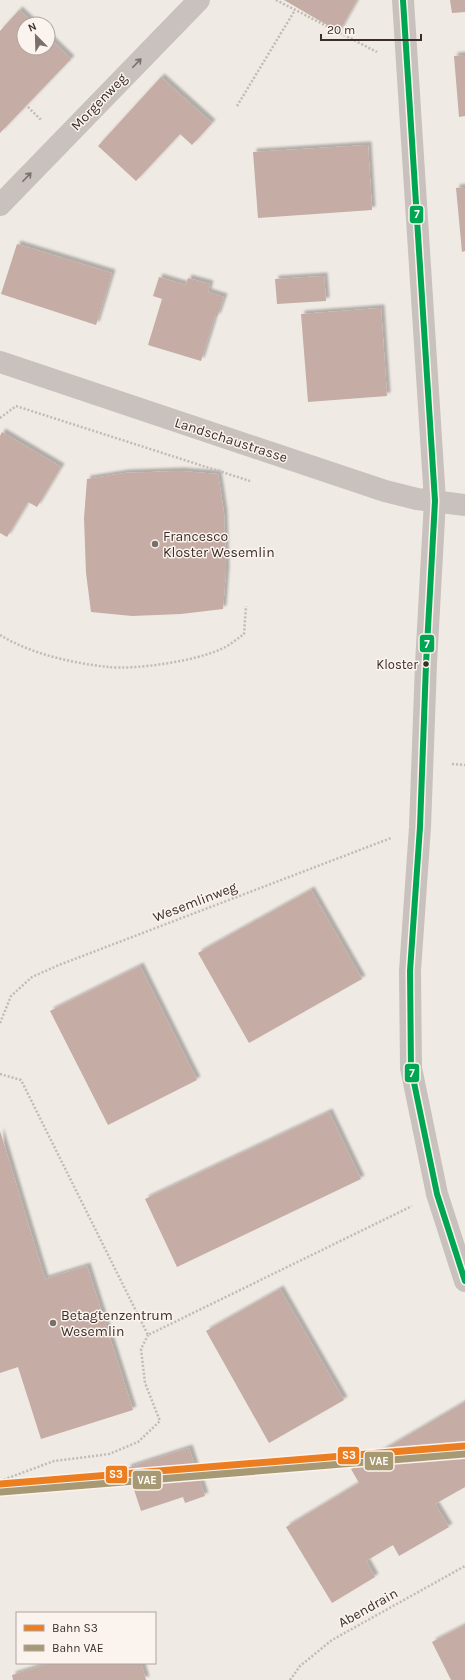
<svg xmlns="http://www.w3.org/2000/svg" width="465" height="1680" font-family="Karla,sans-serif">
<defs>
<filter id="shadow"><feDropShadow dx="3.5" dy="-3.5" stdDeviation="1" flood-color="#0004"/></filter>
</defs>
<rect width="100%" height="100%" fill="#f0eae4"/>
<!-- building -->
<path fill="#c5aca5" filter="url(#shadow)" d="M284,0H357L339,32Z
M450,0H465V12L452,13Z
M19,10L34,24H24V48H48V37L71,59L0,133V31Z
M465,55V116L459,117L454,56Z
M161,77L212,123L192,145L180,134L136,181L98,146Z
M368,145L372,210L258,218L253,152Z
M465,187V251L462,252L456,188Z
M17,244L112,273L96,325L1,294Z
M324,276L326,301L277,304L275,279Z
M159,277L186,285L188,278L210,284L208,292L224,297L217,317L215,316L201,361L148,345L162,299L153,296Z
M381,308L387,396L308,402L301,314Z
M2,432L61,467L37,507L28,502L7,537L0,533V436Z
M180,471L218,474L224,513L226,570L223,609L181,614L132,616L91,612L86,573L84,518L87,479L125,473Z
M311,890L362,979L249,1043L198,953Z
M140,966L197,1080L108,1125L50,1011Z
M329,1112L361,1179L177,1267L145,1199Z
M0,1131L45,1279L87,1266L133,1410L41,1439L18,1367L0,1373Z
M280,1289L344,1400L269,1443L206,1331Z
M465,1402V1487L435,1504L449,1527L399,1556L393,1545L366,1561L375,1577L332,1603L286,1527L359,1483L351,1469Z
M189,1448L205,1496L185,1503L183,1497L141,1511L127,1468Z
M465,1625V1680H451L432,1642Z
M51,1663H141L146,1680H13L12,1675Z"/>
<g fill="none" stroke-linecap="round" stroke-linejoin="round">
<!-- path -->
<path stroke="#c2bab5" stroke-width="2.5" stroke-dasharray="2 2" stroke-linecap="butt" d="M276,0L377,52
M237,106L295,10
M28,107L42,121
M0,418L16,406L250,481
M0,635C31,654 72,663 108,667C135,670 196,661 221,649C229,646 237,639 244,634L246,606
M452,764L465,765
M0,1023L11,996L32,977L59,965L391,838
M0,1074L21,1080L148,1335L412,1206
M0,1481L54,1461L109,1454L138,1442L160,1421L145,1383L141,1349L148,1335
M290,1680L300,1666L332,1640L465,1566"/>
<!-- street -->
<path stroke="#c9c1bd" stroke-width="22" d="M403,0L435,501L426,664L420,827L410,971L411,1068L437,1194L465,1281
M0,205L199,0
M0,362L385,491L417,499L465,505"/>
<defs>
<path id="bus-1" d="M403,0L435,501L426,664L420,827L410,971L411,1068L437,1194L465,1281"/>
</defs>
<!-- bus-1 casing -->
<use href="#bus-1" stroke="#fbf3ed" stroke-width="9"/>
<!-- bus-1 -->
<use href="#bus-1" stroke="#00a651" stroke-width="6"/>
<defs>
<path id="rail-1" d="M0,1484L465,1446"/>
<path id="rail-2" d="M1,1492L465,1454"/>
</defs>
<!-- rail-1 casing -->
<use href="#rail-1" stroke="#fbf3ed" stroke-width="10"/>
<!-- rail-2 casing -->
<use href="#rail-2" stroke="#fbf3ed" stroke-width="10"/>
<!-- rail-1 -->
<use href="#rail-1" stroke="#eb7e20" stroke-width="7"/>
<!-- rail-2 -->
<use href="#rail-2" stroke="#a79974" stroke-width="7"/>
</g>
<!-- one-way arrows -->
<defs><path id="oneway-shaft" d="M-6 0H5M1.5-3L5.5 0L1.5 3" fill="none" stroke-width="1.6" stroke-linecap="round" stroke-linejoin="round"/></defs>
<g stroke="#7b706c">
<use href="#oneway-shaft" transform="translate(137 63) rotate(-46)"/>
<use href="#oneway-shaft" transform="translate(27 177) rotate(-46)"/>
</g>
<!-- markers -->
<g fill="#7a706b" stroke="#fbf3ed" stroke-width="1.5">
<circle cx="155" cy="544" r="4"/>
<circle cx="53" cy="1323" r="4"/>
</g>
<circle fill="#3b2e2a" stroke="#fbf3ed" stroke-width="1.5" cx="426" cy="664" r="3.5"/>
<g text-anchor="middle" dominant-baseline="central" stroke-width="3" stroke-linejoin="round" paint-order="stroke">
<!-- bus labels -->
<g font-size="13" fill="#3b2e2a" stroke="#fbf3ed" text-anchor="end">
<text x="418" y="664">Kloster</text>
</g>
<!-- street labels -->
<g font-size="14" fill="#3b2e2a" stroke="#fbf3ed">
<text transform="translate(99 102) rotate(-46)">Morgenweg</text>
<text transform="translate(231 440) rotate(18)">Landschaustrasse</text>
<text transform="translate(195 902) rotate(-21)">Wesemlinweg</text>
<text transform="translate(368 1608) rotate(-29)">Abendrain</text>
</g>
<!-- poi labels -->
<g font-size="14" fill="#3b2e2a" stroke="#fbf3ed" text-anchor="start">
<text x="163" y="536">Francesco<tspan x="163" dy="16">Kloster Wesemlin</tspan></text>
<text x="61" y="1315">Betagtenzentrum<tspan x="61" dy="16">Wesemlin</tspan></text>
</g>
</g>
<g stroke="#fbf3ed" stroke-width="1.5">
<rect x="409" y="205" width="15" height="19" rx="4" fill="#00a651"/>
<rect x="419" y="634" width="16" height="19" rx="4" fill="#00a651"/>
<rect x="404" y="1063" width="16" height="20" rx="4" fill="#00a651"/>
<rect x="337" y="1446" width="23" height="19" rx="4" fill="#eb7e20"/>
<rect x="364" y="1451" width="30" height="20" rx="4" fill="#a79974"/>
<rect x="105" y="1465" width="23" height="19" rx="4" fill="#eb7e20"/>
<rect x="132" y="1470" width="30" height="20" rx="4" fill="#a79974"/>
</g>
<g font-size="11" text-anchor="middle" font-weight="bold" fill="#fff">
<text x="417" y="218">7</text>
<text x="427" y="648">7</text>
<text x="412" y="1077">7</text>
<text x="349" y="1459">S3</text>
<text x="379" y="1465">VAE</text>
<text x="116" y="1478">S3</text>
<text x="147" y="1484">VAE</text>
</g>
<!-- legend -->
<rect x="16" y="1612" width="140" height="52" fill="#fbf3ed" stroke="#aea49f"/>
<rect x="24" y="1625" width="20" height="6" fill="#eb7e20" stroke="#aea49f"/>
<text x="52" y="1632" font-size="12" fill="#3b2e2a">Bahn S3</text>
<rect x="24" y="1645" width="20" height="6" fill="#a79974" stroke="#aea49f"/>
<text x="52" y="1652" font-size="12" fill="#3b2e2a">Bahn VAE</text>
<!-- north arrow -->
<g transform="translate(36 36) rotate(337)"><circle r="19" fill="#fbf3ed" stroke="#aea49f"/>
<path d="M0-3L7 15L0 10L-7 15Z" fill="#7a706b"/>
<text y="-6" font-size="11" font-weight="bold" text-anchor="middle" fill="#3b2e2a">N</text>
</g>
<!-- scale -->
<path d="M321 34v6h100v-6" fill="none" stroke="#3b2e2a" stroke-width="2"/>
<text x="327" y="34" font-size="12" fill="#3b2e2a" stroke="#fbf3ed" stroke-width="3" paint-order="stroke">20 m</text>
</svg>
